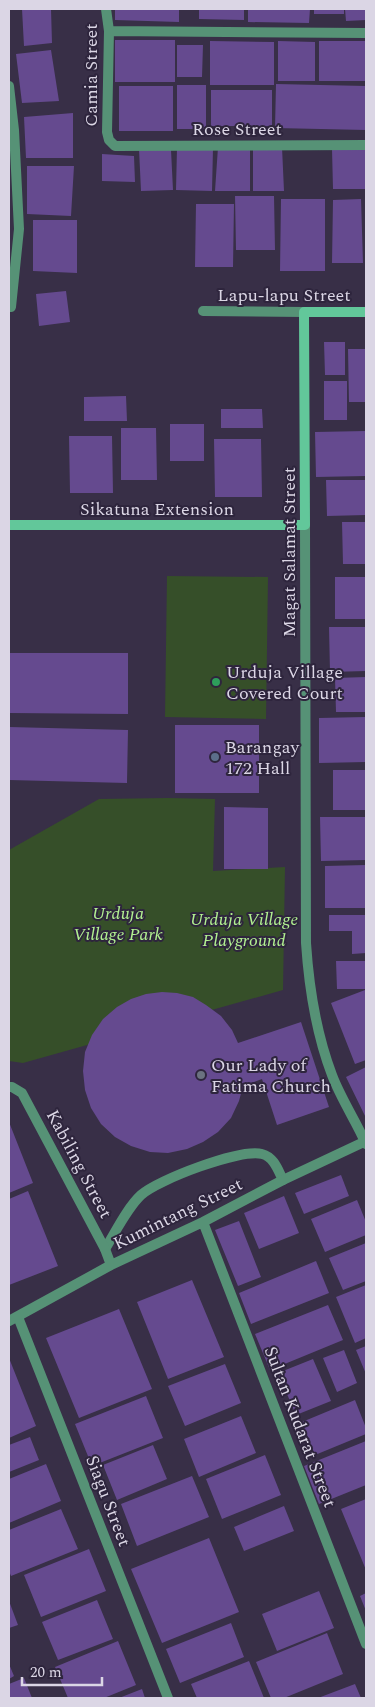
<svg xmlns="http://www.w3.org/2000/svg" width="375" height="1707" font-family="Spectral,serif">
<rect width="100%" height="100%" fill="#382f47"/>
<!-- green -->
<path fill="#364f29" d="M167,576L268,577L266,719L165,717Z
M168,798L215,799L213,871L285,867L283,990L23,1063L9,1061V850L99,799Z"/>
<!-- building -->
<path fill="#654a8f" d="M22,9H51L52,43L24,46Z
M115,9H179V22L115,20Z
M199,9H244V20L199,19Z
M248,9H310L309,23L248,22Z
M314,9H344V14H314Z
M345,9H366V20L346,21Z
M115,40H175V82H115Z
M210,41L274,42V85H210Z
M278,41L315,42V81H278Z
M319,41H366V81H319Z
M177,45H203L202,77H177Z
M51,50L59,101L22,103L16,54Z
M276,84L366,86V130L275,128Z
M177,85H206V129H177Z
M119,86H173V131H119Z
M211,90H272V126H211Z
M73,113V158H26L24,117Z
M218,147H250V191H215Z
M253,147H282L284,191H253Z
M177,148H213L212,191L176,190Z
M139,149L171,150L173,190L141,191Z
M332,149L366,150V189H333Z
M102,154L134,156L135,182L102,181Z
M27,166H74L71,216L27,214Z
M235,196H274L275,250H236Z
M281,199H325V271H280Z
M361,199L363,263H332L333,200Z
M196,204H234L233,267H195Z
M33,220H77V273L33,271Z
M66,291L70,322L39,326L36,294Z
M324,342H345V375H325Z
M348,349H366V402H349Z
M324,381H347V420H324Z
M126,396L127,421H84V397Z
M221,409H262L263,428H221Z
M170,424H204V461H170Z
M121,428H156L157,480H121Z
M366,431V476L316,477L315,432Z
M69,436H112L113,493H70Z
M214,439H261L262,497H215Z
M326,480H366V515L327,516Z
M342,522H366V564H343Z
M335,577H366V619H335Z
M329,627H366V671L330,672Z
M9,653H128V714L9,713Z
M366,677V712H336L335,678Z
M366,717V762L319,763V718Z
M175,725H259V793H175Z
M9,727L128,730L127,783L9,780Z
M333,770H366V810H333Z
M224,807L268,808V869H224Z
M320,817H366V860L321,861Z
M366,865V908H325V866Z
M329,915H366V953L352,954V931H329Z
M336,961H366V989H337Z
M365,990L366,1060L355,1064L331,1003Z
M162,992L177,993L193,997L206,1005L221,1016L232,1030L238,1043L301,1022L329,1107L277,1125L262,1079L243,1086L239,1101L231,1118L218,1132L203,1142L187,1149L168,1153L150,1152L131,1146L115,1137L101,1124L91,1108L85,1090L83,1071L85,1052L92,1035L103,1019L117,1007L131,999L146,994Z
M366,1067V1118L346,1077Z
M9,1122L33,1183L9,1193Z
M341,1175L349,1196L304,1214L295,1193Z
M28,1191L58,1266L9,1285V1199Z
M284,1196L299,1233L259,1249L244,1213Z
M357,1200L366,1222V1235L325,1252L311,1219Z
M239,1221L261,1277L238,1286L215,1230Z
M366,1243V1281L343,1290L329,1258Z
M316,1261L329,1293L251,1324L239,1293Z
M192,1280L224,1357L168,1379L137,1302Z
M366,1285V1338L355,1343L336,1297Z
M328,1305L343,1340L270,1370L255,1334Z
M119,1309L152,1389L79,1418L46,1338Z
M366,1346V1374L356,1350Z
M344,1350L357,1383L337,1392L323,1358Z
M9,1358L36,1426L9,1438Z
M313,1359L331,1401L296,1415L278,1373Z
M225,1364L241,1403L185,1426L168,1386Z
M146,1396L163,1438L92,1466L75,1424Z
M355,1400L366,1428V1434L315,1455L302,1422Z
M241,1416L256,1453L199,1477L184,1439Z
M30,1437L39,1460L9,1472V1445Z
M366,1441V1485L319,1504L304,1466Z
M153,1445L167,1479L117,1500L103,1465Z
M265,1455L281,1495L222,1519L206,1479Z
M46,1464L61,1501L9,1523V1479Z
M192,1476L209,1517L137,1546L121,1504Z
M366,1499V1570L341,1509Z
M284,1506L294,1531L244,1551L234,1527Z
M61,1509L78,1549L11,1576L9,1571V1530Z
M209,1538L239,1612L162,1643L131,1569Z
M89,1549L106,1591L41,1617L24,1575Z
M319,1591L334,1628L277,1651L262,1614Z
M366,1593V1611L360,1596Z
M97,1600L113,1639L58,1660L42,1622Z
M9,1601L18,1625L9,1628Z
M231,1623L244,1657L180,1683L166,1649Z
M327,1633L343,1674L284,1698H271L256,1662Z
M118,1641L136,1685L104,1698H68L55,1667Z
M249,1661L264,1698H197L191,1684Z
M9,1664L14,1676L9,1679Z
M24,1678L32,1698H9V1684Z
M355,1684L361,1698H318Z
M142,1689L145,1698H119Z"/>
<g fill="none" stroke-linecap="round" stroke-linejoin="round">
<!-- lane -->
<path stroke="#569276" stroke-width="10" d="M105,1249C115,1233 127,1208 141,1195C157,1180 241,1148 262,1154C274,1157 278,1170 283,1180"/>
<!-- street -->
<path stroke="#569276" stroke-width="10" d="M106,9L109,31L107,132L109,140L115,146L366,145
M109,31L366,33
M9,86L14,130L19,229L11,307
M203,311L304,312
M305,525L306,943C309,988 316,1033 332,1075C341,1099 356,1121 366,1144
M9,1087H12L22,1093L105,1249L111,1265
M203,1222L366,1644
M18,1317L168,1698
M9,1321L111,1265L203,1222L283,1180L366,1141"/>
<!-- secondary -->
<path stroke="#62c79a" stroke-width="10" d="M9,525H305L304,312H366"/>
</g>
<!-- markers -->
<circle fill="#2e9e5b" stroke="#2e253d" stroke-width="2" cx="216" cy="682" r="5"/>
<circle fill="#5c6f8a" stroke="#2e253d" stroke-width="2" cx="215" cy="757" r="5"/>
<circle fill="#6b7280" stroke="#2e253d" stroke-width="2" cx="201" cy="1075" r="5"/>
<g text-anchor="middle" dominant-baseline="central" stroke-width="4" stroke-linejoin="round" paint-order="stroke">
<!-- street labels -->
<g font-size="18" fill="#dbd6e5" stroke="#2e253d">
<text transform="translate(91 75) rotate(-90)">Camia Street</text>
<text x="237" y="129">Rose Street</text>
<text x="284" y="295">Lapu-lapu Street</text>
<text x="157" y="509">Sikatuna Extension</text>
<text transform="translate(289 552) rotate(-90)">Magat Salamat Street</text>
<text transform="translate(79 1164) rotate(62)">Kabiling Street</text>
<text transform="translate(178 1214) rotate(-26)">Kumintang Street</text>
<text transform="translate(300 1427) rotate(69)">Sultan Kudarat Street</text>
<text transform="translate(108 1501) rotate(69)">Siagu Street</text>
</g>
<!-- poi labels -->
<g font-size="18" fill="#dbd6e5" stroke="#2e253d" text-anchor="start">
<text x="226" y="672">Urduja Village<tspan x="226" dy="21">Covered Court</tspan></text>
<text x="225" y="747">Barangay<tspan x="225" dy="21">172 Hall</tspan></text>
<text x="211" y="1065">Our Lady of<tspan x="211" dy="21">Fatima Church</tspan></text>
</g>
<!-- park labels -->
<g font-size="18" font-style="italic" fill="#b2f191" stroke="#2e253d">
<text x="118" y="913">Urduja<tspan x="118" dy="21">Village Park</tspan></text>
<text x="244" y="919">Urduja Village<tspan x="244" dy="21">Playground</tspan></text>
</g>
</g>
<!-- border -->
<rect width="375" height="1707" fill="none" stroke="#dbd6e5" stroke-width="20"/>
<!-- scale -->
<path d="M22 1677v8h80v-8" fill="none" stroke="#dbd6e5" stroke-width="2.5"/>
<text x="30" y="1677" font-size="15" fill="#dbd6e5" stroke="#2e253d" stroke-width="4" paint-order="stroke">20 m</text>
</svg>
